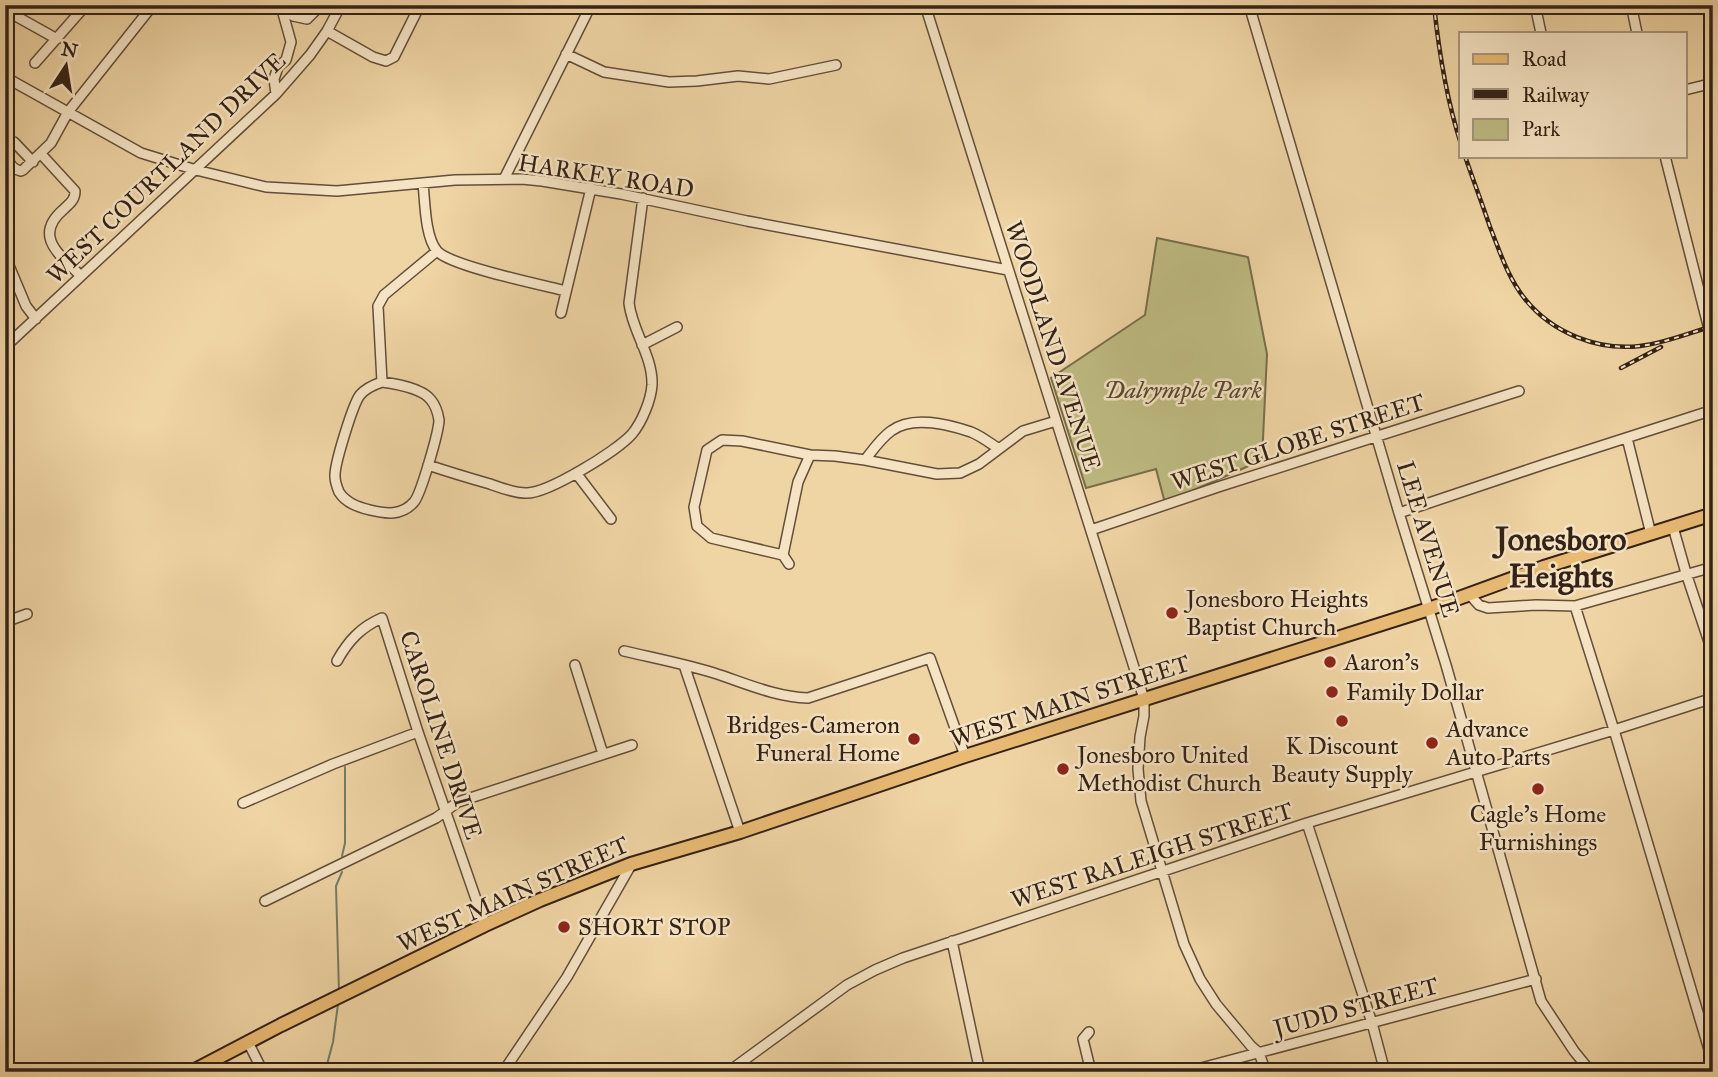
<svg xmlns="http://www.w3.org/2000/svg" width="1718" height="1077" font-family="'IM FELL Great Primer',serif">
<rect width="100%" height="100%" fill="#efd4a4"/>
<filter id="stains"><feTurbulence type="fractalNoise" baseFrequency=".00286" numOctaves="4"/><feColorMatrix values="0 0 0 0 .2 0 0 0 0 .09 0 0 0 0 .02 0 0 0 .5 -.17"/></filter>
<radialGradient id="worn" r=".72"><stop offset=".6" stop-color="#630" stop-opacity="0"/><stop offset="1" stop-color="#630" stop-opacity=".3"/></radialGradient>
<!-- park -->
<path fill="#bebb82" stroke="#796e4c" stroke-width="2" d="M1157,238L1248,257L1267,354L1262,460L1165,503L1156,469L1086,488L1051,378L1145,315Z"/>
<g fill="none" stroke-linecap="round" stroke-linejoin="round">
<!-- stream -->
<path stroke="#727d69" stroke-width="2" d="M342,856L345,843V767
M339,992L336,886L342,872
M325,1072L333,1042L338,1004"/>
<defs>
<path id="minor" d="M925,5L1144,699V716L1140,737L1138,769L1141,801L1184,944L1200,979L1216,1004L1251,1046L1259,1053L1266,1072
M1249,5L1399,513L1446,665L1541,1001L1574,1051L1591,1072
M1535,5L1541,33
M280,6L293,16L307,19L321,5
M5,10L57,39
M1633,14L1637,33
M327,31L373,57L386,61L394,57L420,5
M566,54L604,72L669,82L697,81L738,76L769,79L836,65
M35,63L86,5
M5,77L141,153L196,170L266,187L337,191L455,180L522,179L542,181L621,194L747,221L1008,270
M1685,90L1713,83
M276,94L274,79L278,67L286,60L291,42L281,6
M41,154L75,191C75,200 70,203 64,209C32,236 60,255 81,276
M1665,156L1713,345
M33,162L14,142H11L7,146C5,157 10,169 21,171L23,170L51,143L68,112L153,5
M504,179L591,5
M423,183C425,202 425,237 437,251C450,266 542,285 566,291
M5,256L26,306L36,319
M561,313L591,188
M642,345L677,327
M5,347L276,94L310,55L327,31L341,5
M382,382C397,384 422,388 431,400C436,406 438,414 439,420C439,431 421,494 414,502C402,516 386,514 370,510C358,507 346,503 339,492C337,487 335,482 335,477C334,465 353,404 360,395C366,388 373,385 382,382Z
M382,382L378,306L384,295L437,251
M1627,438L1651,534
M865,460C873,450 880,439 891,431C912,415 947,424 971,432C981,436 990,443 999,449
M428,465C449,472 469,478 490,484C501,488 514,493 526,493C547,494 617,451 632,434C642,422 651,400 652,385C653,356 632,331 629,303L643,198
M576,473L611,519
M1399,513L1545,464L1713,410
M1673,527L1686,573L1713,654
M1091,530L1218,487L1519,391
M783,555L711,538L697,526L694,507L707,450L722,440L742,441L810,455
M789,564L783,555L798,482L810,455L835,456L865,460L937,474L960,473L979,464L1023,431L1056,421
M1470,595L1479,605L1488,608L1536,605L1575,606L1713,567
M1575,606L1614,730L1713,1063
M5,622L27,614
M624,651C654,658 685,664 714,673C745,683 775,697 808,698L930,658L965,756
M337,661C348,641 361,627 382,618L418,732L485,925
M575,665L603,754
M684,665L740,832
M243,803L333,764L418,732
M1307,823L1372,1023L1385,1072
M265,901L436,818L458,802L632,745
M952,941L980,1072
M1089,1032L1083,1039L1091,1072
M248,1042L263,1072
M503,1072L567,977L631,865
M728,1072L847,985L875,970L903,958L1307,823L1614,730L1713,698
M1186,1072L1536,979"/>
<path id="major" d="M191,1072L281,1025L485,925L540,900L631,864L740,832L965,756L1429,609L1544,567L1713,514"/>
</defs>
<!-- minor casing -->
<use href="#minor" stroke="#634e3a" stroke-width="12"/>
<!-- major casing -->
<use href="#major" stroke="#342216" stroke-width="16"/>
<!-- minor -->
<use href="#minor" stroke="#f5e3c4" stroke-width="9"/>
<!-- major -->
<use href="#major" stroke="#e8ba72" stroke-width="12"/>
<defs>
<path id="rail" d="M1434,5C1439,53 1446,98 1461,144
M1465,156C1473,180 1482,203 1490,227C1500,252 1508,278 1525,299C1552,333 1598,351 1640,346C1665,343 1689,333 1713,326
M1621,368L1661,347"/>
</defs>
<!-- rail casing -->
<use href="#rail" stroke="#342216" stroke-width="4.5"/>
<!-- rail -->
<use href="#rail" stroke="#f5e3c4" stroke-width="2" stroke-dasharray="5" stroke-linecap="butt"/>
</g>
<!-- markers -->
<g fill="#8f2418" stroke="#f5e3c4" stroke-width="2.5">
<circle cx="1172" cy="613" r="7"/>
<circle cx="1330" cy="662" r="7"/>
<circle cx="1332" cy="692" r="7"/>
<circle cx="1342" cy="721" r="7"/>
<circle cx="914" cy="739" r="7"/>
<circle cx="1432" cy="743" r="7"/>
<circle cx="1063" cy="769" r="7"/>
<circle cx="1538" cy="789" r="7"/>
<circle cx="564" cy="927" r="7"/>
</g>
<g text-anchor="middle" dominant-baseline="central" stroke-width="5" stroke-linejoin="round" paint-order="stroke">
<!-- street labels -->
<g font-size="24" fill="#342216" stroke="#f5e3c4">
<text transform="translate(166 168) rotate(-44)">WEST COURTLAND DRIVE</text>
<text transform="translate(606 176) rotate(9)">HARKEY ROAD</text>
<text transform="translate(1053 346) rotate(72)">WOODLAND AVENUE</text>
<text transform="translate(1298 442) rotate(-18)">WEST GLOBE STREET</text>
<text transform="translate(1428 539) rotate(73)">LEE AVENUE</text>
<text transform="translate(1070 701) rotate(-18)">WEST MAIN STREET</text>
<text transform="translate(441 735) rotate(72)">CAROLINE DRIVE</text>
<text transform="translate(1152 855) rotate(-18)">WEST RALEIGH STREET</text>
<text transform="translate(513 894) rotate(-24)">WEST MAIN STREET</text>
<text transform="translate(1356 1007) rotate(-15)">JUDD STREET</text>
</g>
<!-- park labels -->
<g font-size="24" font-style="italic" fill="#564831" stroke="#f5e3c4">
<text x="1183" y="390">Dalrymple Park</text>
</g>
<!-- poi labels -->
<g font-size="24" fill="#342216" stroke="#f5e3c4" text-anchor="start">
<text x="1186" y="599">Jonesboro Heights<tspan x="1186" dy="28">Baptist Church</tspan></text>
<text x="1344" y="662">Aaron's</text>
<text x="1346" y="692">Family Dollar</text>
<text x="900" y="725" text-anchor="end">Bridges-Cameron<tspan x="900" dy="28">Funeral Home</tspan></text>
<text x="1446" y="729">Advance<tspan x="1446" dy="28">Auto Parts</tspan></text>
<text x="1342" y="746" text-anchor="middle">K Discount<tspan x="1342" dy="28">Beauty Supply</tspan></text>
<text x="1077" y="755">Jonesboro United<tspan x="1077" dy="28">Methodist Church</tspan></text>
<text x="1538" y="814" text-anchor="middle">Cagle’s Home<tspan x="1538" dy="28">Furnishings</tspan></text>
<text x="578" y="927">SHORT STOP</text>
</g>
<!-- district labels -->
<g font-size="32" font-weight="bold" fill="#342216" stroke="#f5e3c4">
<text x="1561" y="539">Jonesboro<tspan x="1561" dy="37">Heights</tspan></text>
</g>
</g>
<!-- margin -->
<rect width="1718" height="1077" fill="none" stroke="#efd4a4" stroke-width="28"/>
<rect x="7" y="7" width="1704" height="1063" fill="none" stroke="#342216" stroke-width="3.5"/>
<rect x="14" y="14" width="1690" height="1049" fill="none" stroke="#342216" stroke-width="2"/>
<!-- legend -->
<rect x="1459" y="32" width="228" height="126" fill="#f5e3c4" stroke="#a8967e" stroke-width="2"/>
<rect x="1473" y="54" width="35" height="10" fill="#e8ba72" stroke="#a8967e" stroke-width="2"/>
<text x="1522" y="66" font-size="21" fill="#342216">Road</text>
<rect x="1473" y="89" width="35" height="10" fill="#342216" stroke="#a8967e" stroke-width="2"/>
<text x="1522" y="102" font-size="21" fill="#342216">Railway</text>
<rect x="1473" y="119" width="35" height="21" fill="#bebb82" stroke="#a8967e" stroke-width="2"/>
<text x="1522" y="136" font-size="21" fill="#342216">Park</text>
<!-- north arrow -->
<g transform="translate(66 66) rotate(12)" stroke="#f5e3c4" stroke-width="5" paint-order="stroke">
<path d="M0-5L12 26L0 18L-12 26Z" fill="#342216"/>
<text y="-10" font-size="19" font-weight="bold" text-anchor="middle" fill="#342216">N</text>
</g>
<rect width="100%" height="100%" filter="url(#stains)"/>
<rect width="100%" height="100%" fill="url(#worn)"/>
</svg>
